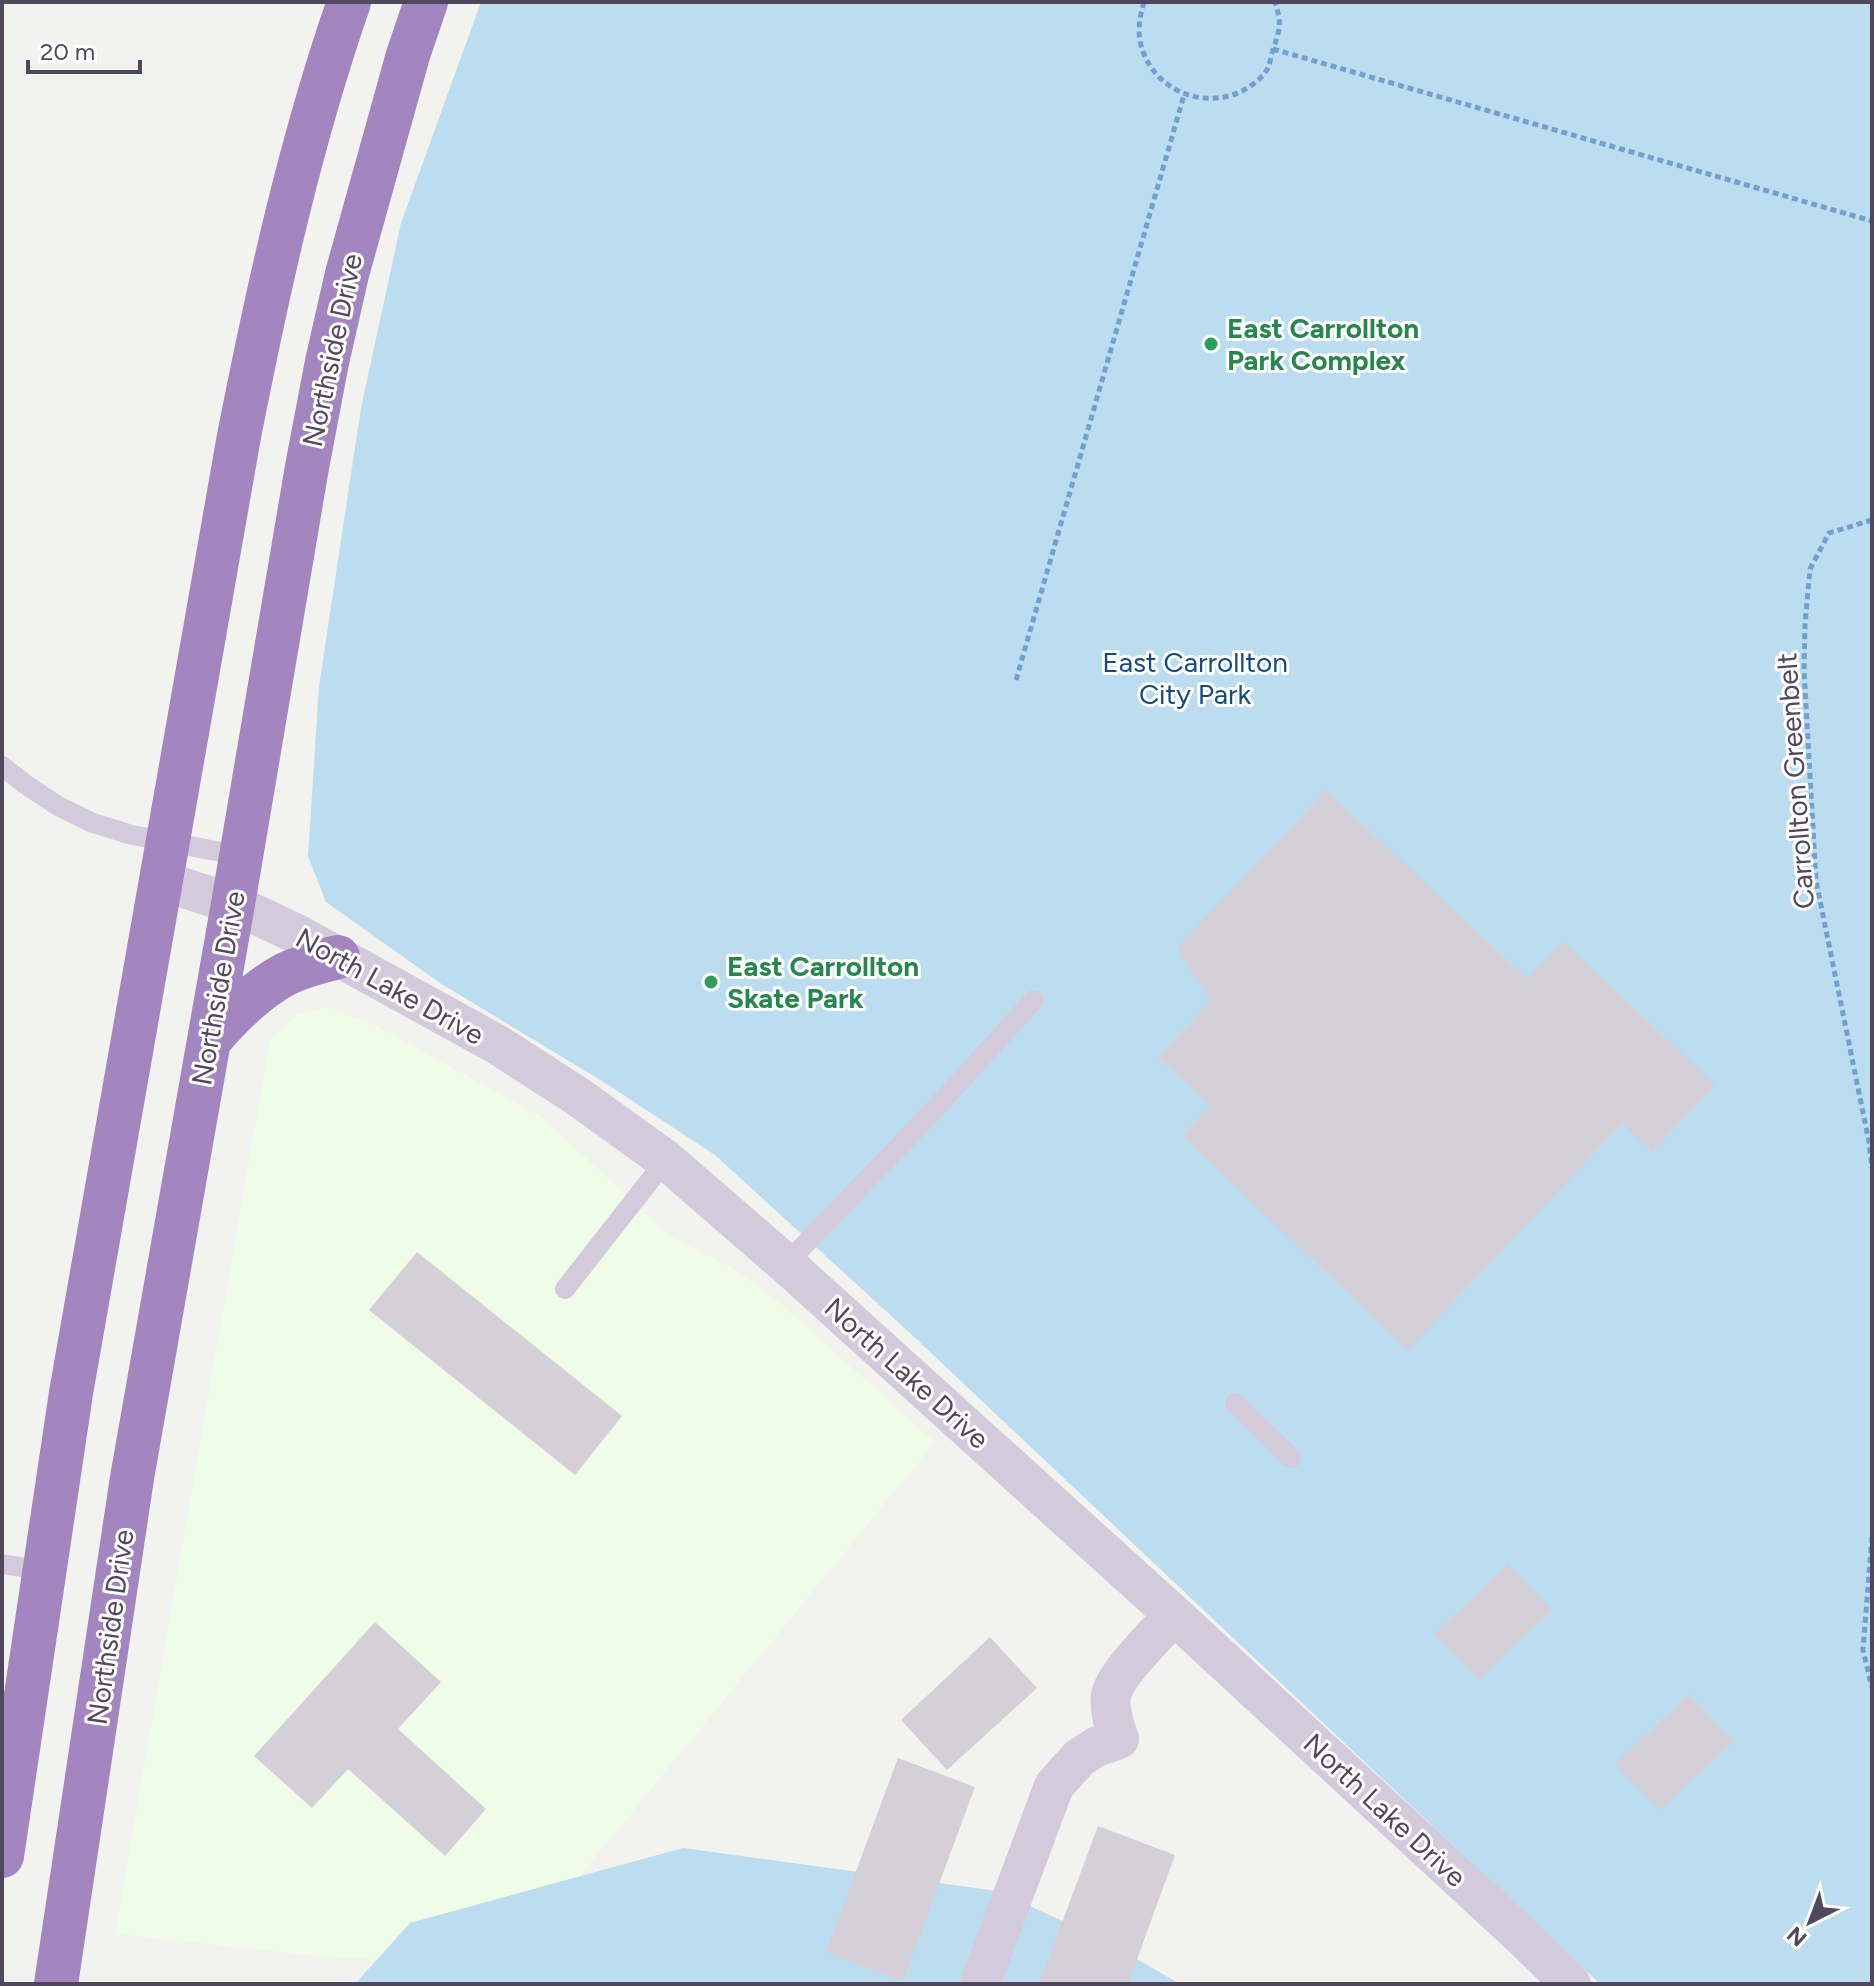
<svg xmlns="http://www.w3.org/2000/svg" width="1874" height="1986" font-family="Figtree,sans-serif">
<rect width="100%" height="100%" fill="#f2f2ef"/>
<!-- commercial -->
<path fill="#eefce8" d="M328,1007L373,1024L542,1117L670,1236L731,1267L775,1299L935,1442L504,1969L308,1955L115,1934L270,1039L299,1014Z"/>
<!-- green -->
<path fill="#bcdcf0" d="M481,2H1872V1984H1600L910,1333L715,1155L602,1081L440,983L326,902L308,856L319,686L361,408L401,223Z
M683,1848L997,1891L1104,1940L1180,1984H355L410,1923Z"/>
<!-- building -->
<path fill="#d5cfd7" d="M1326,790L1527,979L1563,941L1715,1085L1652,1152L1622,1123L1408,1350L1182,1136L1210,1106L1158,1057L1211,1001L1177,948Z
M417,1252L622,1416L575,1475L369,1310Z
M1508,1564L1552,1610L1478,1680L1434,1634Z
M375,1622L441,1682L398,1729L486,1809L445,1856L348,1769L312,1808L254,1756Z
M990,1637L1037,1688L947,1770L901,1720Z
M1689,1694L1734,1741L1660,1810L1615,1764Z
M898,1758L975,1787L903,1981L826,1952Z
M1098,1826L1175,1855L1128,1984H1039Z"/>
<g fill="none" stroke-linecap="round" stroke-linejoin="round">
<!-- path -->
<path stroke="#73a0cf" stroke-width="5" stroke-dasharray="6 4" stroke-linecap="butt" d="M1144,2C1140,16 1137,30 1141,45C1152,88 1200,110 1240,92C1250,87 1262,79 1268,68C1270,63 1271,56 1273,50C1280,28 1282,25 1275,2
M1273,49L1872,221
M1872,520L1829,533L1810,569L1805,625L1804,670L1816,881L1869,1142L1872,1168
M1016,680L1184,95
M1872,1537L1863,1650L1872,1688"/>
<!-- lane -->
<path stroke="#d3cbdc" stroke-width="20" d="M2,766L25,784L58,806L93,823L132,835L242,856
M786,1264L930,1114L1034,1000
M565,1289L666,1160
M1235,1403L1291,1458
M2,1564L45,1571"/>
<!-- street -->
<path stroke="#d3cbdc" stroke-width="40" d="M160,880L233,904L295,933L498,1045L577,1096L666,1160L786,1264L1174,1615L1524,1938L1571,1984
M980,1984L1054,1786L1079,1758L1096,1747L1119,1739C1114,1724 1109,1711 1111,1695C1115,1674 1159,1632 1174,1615"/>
<!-- highway -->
<path stroke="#a385bf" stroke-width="44" d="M209,1041C230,1016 255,991 284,975C301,966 320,962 338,957
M2,1856L71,1393L239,436C268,289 300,143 349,2
M56,1984L132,1478L233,904L307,467L327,362L347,274L408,55L426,2"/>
</g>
<!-- markers -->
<g fill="#2e9e5b" stroke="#fff" stroke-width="3">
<circle cx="1211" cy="344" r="8"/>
<circle cx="711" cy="982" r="8"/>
</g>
<g text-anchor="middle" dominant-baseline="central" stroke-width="6" stroke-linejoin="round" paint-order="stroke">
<!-- leisure labels -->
<g font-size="28" font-weight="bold" fill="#27864d" stroke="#fff" text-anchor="start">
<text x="1227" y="328">East Carrollton<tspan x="1227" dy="32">Park Complex</tspan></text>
<text x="727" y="966">East Carrollton<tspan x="727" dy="32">Skate Park</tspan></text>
</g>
<!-- street labels -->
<g font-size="28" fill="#51475d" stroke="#fff">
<text transform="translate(332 350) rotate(-78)">Northside Drive</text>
<text transform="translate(1795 781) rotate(-94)">Carrollton Greenbelt</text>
<text transform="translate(390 986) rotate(29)">North Lake Drive</text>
<text transform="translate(218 988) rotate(-80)">Northside Drive</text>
<text transform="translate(907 1373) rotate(42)">North Lake Drive</text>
<text transform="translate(110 1627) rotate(-82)">Northside Drive</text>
<text transform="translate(1385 1810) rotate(43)">North Lake Drive</text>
</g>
<!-- park labels -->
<g font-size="28" fill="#154a81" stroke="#fff">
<text x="1195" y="662">East Carrollton<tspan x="1195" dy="32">City Park</tspan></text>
</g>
</g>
<!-- border -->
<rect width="1874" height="1986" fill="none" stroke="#51475d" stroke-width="8"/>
<!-- north arrow -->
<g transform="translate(1810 1922) rotate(222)" stroke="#ffffff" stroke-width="6" paint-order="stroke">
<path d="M0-6L14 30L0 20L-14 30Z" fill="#51475d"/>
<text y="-12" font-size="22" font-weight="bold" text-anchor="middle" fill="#51475d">N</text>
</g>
<!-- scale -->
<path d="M28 60v12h112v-12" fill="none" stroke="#51475d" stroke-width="4"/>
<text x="40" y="60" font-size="24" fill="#51475d" stroke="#ffffff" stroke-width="6" paint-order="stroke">20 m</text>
</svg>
